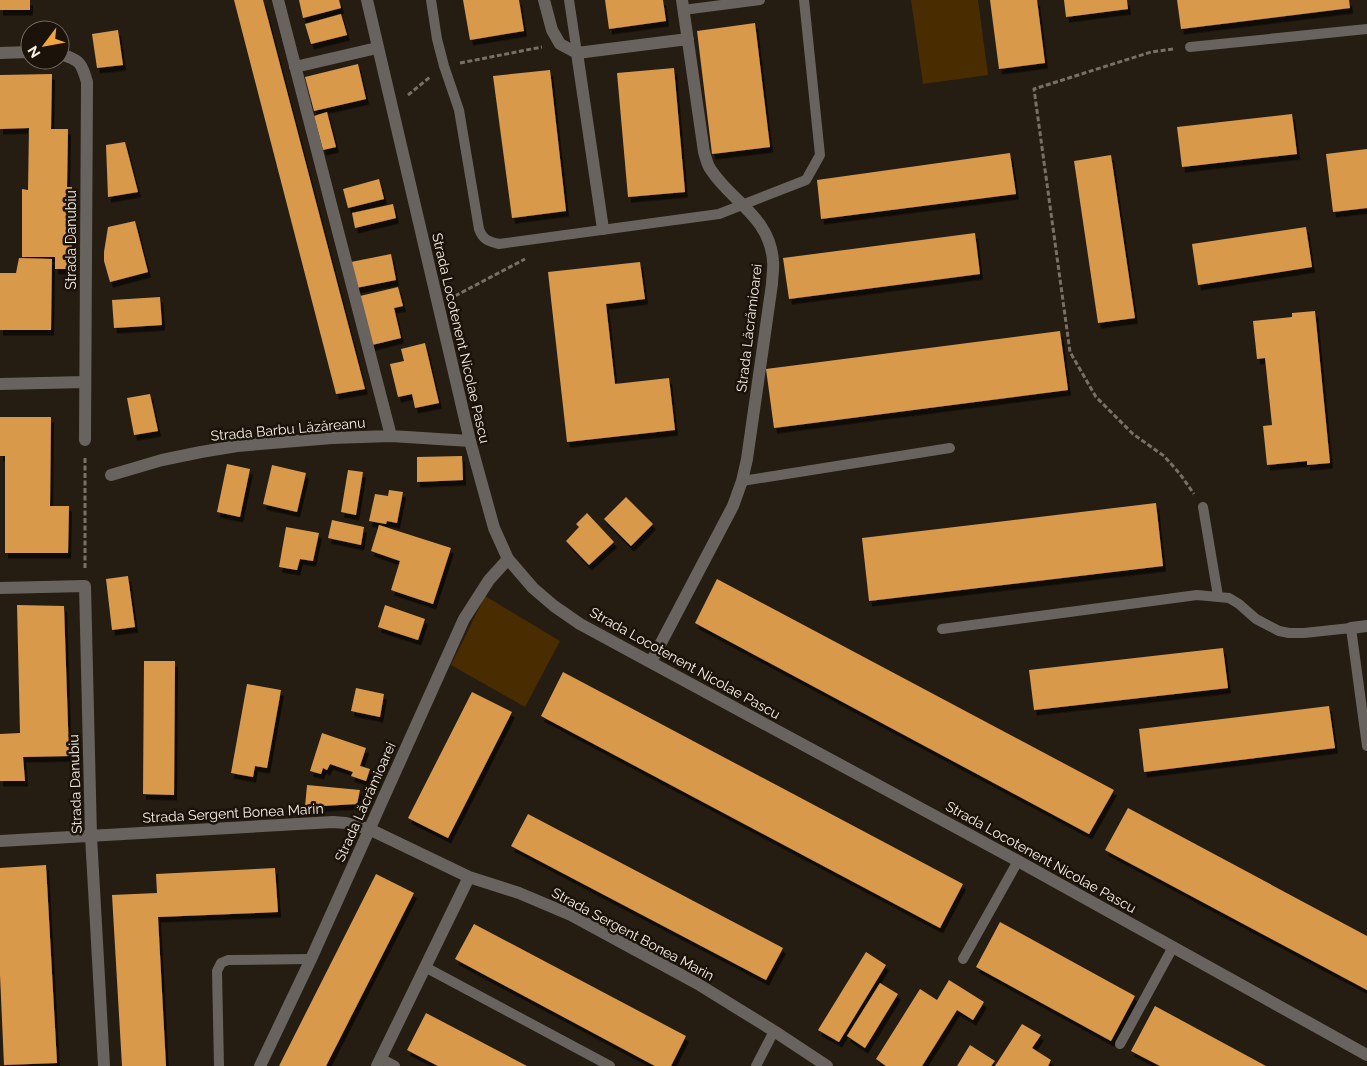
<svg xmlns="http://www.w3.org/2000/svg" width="1367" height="1066" font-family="Raleway,sans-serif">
<defs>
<filter id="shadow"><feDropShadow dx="3" dy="5.5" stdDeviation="0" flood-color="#0009"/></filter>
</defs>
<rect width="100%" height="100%" fill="#251c12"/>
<!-- green -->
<path fill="#4a2c01" d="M911,0H978L988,75L923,84Z
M485,596L560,641L525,707L451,665Z"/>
<!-- building -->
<path fill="#d9994c" filter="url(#shadow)" d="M0,0H30V10H0Z
M234,0H263L365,389L336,394Z
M299,0H339L341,8L303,18Z
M463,0H519L524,31L470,40Z
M605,0H663L666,21L609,29Z
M990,0H1037L1045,63L999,69Z
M1064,0H1127L1128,9L1066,17Z
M1177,0H1349L1350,8L1181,29Z
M341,14L347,35L311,44L305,24Z
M755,23L770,147L712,154L697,31Z
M118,30L123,65L97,68L92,34Z
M358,64L366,99L314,111L305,77Z
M674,68L685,192L628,197L617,73Z
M550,70L566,211L512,218L493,76Z
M52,74L51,129H68L67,187H72V269H55V257H22V189L28,190L29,128L0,129V75Z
M327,112L336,147L323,150L314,116Z
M1292,114L1297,154L1182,167L1177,127Z
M125,142L138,192L108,197L106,145Z
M1367,149V208L1333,212L1326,154Z
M1010,153L1016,194L821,219L817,180Z
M1111,155L1135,318L1098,323L1074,161Z
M379,179L384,199L348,208L343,189Z
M393,204L396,218L355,228L352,213Z
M135,221L148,272L110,282L104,261V252L108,227Z
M1306,227L1312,267L1198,285L1192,244Z
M975,233L980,274L789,299L783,258Z
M391,254L396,280L356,288L351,262Z
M19,258L52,259L51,330H0V273H16Z
M640,262L645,299L606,304L615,384L669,378L675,430L567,442L548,272Z
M398,287L403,306L394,308L401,338L372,345L360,296Z
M160,297L162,325L114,328L112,300Z
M1315,311L1330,463L1307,465V461L1267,465L1263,426L1272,425L1265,358L1257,359L1253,321L1292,317V313Z
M1060,331L1068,390L774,428L766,369Z
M425,343L439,403L415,408L412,394L398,397L390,364L404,361L401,349Z
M150,394L158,431L134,435L127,398Z
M0,417H51L50,506H69L68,553H5V456H0Z
M462,456L463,480L417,482V457Z
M227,464L250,469L240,517L217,512Z
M272,465L306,473L297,512L263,504Z
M348,470L363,472L356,515L341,512Z
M389,490L403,492L397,523L387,521L386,524L369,521L375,494L388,496Z
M626,497L653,524L631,546L604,519Z
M1156,503L1163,566L869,601L862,538Z
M587,513L614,542L589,565L566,541L579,527L576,524Z
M332,520L364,527L361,545L328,538Z
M379,525L451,548L433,604L391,590L400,561L371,551Z
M286,527L319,533L313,561L300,559L297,570L279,567Z
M128,576L135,627L112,630L106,579Z
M717,579L1114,790L1089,834L695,623Z
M17,605L64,606L69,756L23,757L25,781H0V734L20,733Z
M385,605L425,619L418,640L378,627Z
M1223,648L1228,688L1034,710L1029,670Z
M144,661H175L174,795L143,794Z
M563,672L963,884L940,928L541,716Z
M247,684L281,690L267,768L255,766L253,777L231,773Z
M356,688L384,694L380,717L351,711Z
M472,692L512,712L448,838L408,818Z
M1329,706L1335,748L1144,772L1139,729Z
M322,733L366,748L360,766L370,769L366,781L351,776L353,772L330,764L327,770L323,768L321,774L310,771Z
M307,785L360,790L357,804L305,807Z
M1128,808L1367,936V990L1105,850Z
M528,814L783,948L766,980L511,846Z
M46,865L57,1063L4,1065L0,975V868Z
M275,868L278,912L158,917L166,1066H122L112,895L157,893L156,874Z
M376,874L414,893L326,1066H279Z
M1000,922L1135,996L1111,1041L976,967Z
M474,924L686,1036L671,1066H655L455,959Z
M866,952L886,965L839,1042L818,1030Z
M949,980L984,1002L973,1020L957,1010L922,1066H886L876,1059L920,989L937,1000Z
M880,983L898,994L865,1048L847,1036Z
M1155,1006L1266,1066H1160L1131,1051Z
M426,1013L527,1066H438L407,1050Z
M1022,1024L1041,1035L1032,1048L1051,1060L1048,1066H995Z
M970,1045L995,1061L991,1066H957Z"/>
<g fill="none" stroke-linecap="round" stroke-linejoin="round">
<!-- path -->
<path stroke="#787067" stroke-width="3" stroke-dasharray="5 2.5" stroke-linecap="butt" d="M1173,49L1151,52L1034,89L1070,352L1096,397L1133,434L1164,456L1180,474L1194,494
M460,63L542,47
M408,95L430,77
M455,296L525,259
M85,568V456"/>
<!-- lane -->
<path stroke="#68635e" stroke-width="10" d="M431,0L437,39L444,66L459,110L479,229C483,240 488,241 499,244L719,214L806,180L820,155L804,0
M569,0L577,53
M683,10L760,0
M1190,47L1367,29
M742,481L950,448
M1203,507L1218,596
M942,629L1197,595L1229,598L1239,604L1256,619L1279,631L1289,633H1304L1351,628L1367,746
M963,959L1018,861
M425,967L610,1066
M1120,1044L1173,947
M380,1058L395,1066
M219,1066L217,971L221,963L228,960L311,959
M756,1066L774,1031"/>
<!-- street -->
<path stroke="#68635e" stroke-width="12" d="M278,0L391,436
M367,0L470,441L494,528L508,559L533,588L554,606L580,624L1018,861L1367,1055
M544,0L552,30L560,44L577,53L603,229
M0,53L30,52
M577,53L688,39
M60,54C80,60 81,62 87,82L85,440
M295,67L377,48
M0,384L85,382
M111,475L162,460L201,452L237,446L332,438L391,436L470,441
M0,588L85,586L91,836L104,1066
M1351,628L1367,626
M651,662L733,506L742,481L747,459L772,284C772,277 774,268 773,261C770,217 732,202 711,170C707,165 706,158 704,152L682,0
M0,841L333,822L346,823L369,829L469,877L519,893L571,915L698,984L774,1031L827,1066
M260,1066L311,959L464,619L489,580L508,559
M377,1066L469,877"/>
</g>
<g text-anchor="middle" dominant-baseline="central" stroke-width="5" stroke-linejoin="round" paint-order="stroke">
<!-- street labels -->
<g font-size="14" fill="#f7f0e9" stroke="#1b1309">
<text transform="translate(71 240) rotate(-90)">Strada Danubiu</text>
<text transform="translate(749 328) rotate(-83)">Strada Lăcrămioarei</text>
<text transform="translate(461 338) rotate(77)">Strada Locotenent Nicolae Pascu</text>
<text transform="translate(288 429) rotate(-5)">Strada Barbu Lăzăreanu</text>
<text transform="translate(685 663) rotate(29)">Strada Locotenent Nicolae Pascu</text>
<text transform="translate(75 784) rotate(-92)">Strada Danubiu</text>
<text transform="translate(365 802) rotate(-66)">Strada Lăcrămioarei</text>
<text transform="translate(233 813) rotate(-3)">Strada Sergent Bonea Marin</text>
<text transform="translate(1041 857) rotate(29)">Strada Locotenent Nicolae Pascu</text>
<text transform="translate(633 934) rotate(28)">Strada Sergent Bonea Marin</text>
</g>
</g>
<!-- north arrow -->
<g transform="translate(45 45) rotate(238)"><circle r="24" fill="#1b1309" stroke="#736b63"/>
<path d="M0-4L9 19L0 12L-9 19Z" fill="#f3a442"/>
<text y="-8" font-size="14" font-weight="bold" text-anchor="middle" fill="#f7f0e9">N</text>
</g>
</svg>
